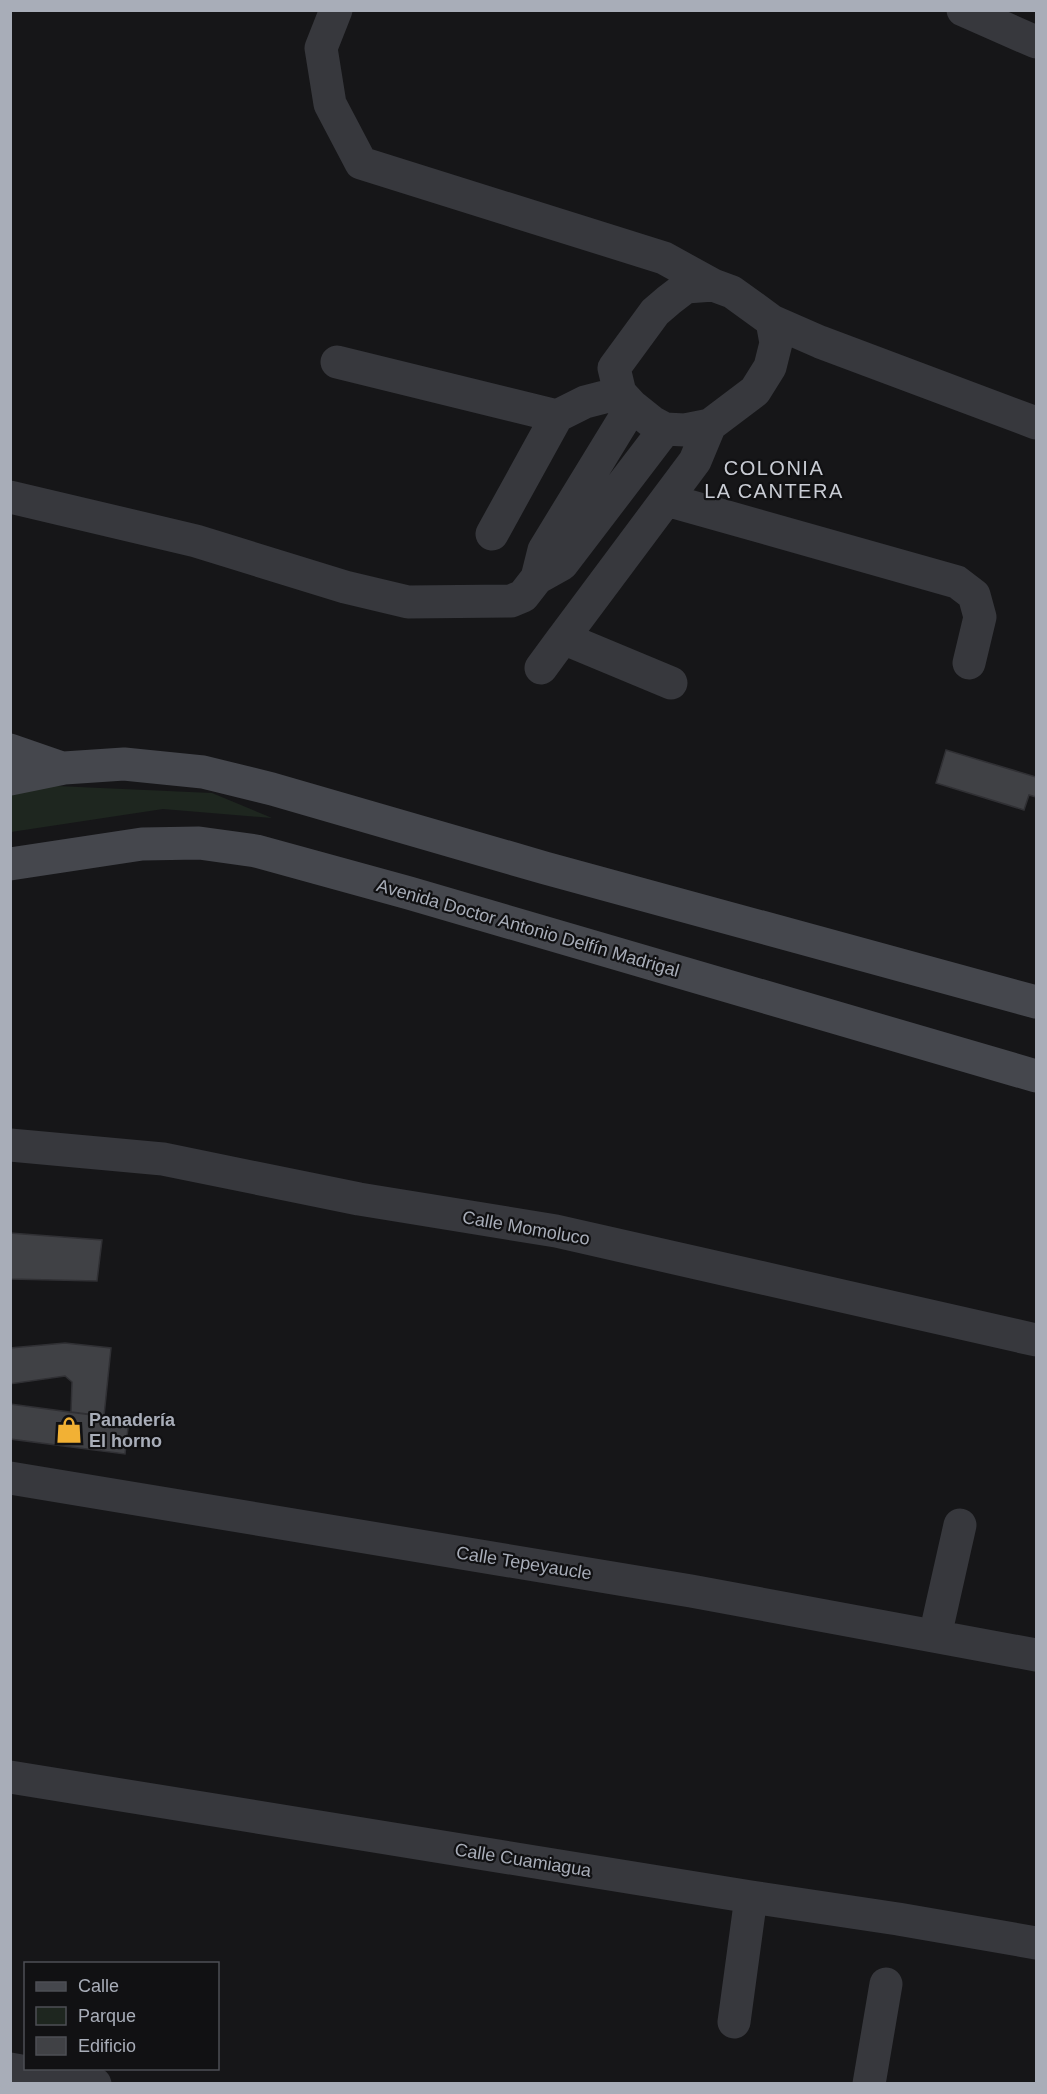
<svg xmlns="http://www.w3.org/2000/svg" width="1047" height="2094" font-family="Helvetica,sans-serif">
<rect width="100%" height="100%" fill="#161618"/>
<!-- green -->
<path fill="#1e261f" d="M34,785L212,793L272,818L163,809L11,832L10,790Z"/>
<!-- building -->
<path fill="#404145" stroke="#303034" stroke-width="1.5" d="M946,750L1036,777V797L1029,795L1024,810L936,783Z
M10,1233L102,1240L97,1281L10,1279Z
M65,1343L111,1348L104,1416L71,1412L72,1382L65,1376L10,1384V1348Z
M10,1404L129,1420L125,1454L10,1439Z"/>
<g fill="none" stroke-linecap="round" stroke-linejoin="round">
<!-- street -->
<path stroke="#37383d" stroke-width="33" d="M336,10L321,48L330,104L361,163L664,258L713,285
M963,10L1036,42
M713,285L732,292L772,321L776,343L770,367L755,391L710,425L685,430L665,429L652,422L632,406L620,393L614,368L655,312L669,300L686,287Z
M772,321L820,342L1036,423
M337,362L557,416
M10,497L196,541L345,587L408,602L511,601L523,596L537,578L562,564L665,429
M667,500L957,582L974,595L980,617L969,663
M492,534L557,416L585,402L620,393
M537,578L544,550L632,406
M541,668L563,638
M671,683L563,638L695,461L710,425
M10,1145L163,1159L359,1199L556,1231L1036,1340
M10,1478L691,1591L1036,1655
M935,1636L960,1525
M10,1777L751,1897L898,1919L1036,1943
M734,2022L751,1897
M10,2069L95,2084
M869,2084L886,1984"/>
<!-- secondary -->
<path stroke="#45474d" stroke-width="33" d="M10,750L62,768
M10,779L64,768L124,764L203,772L272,789L545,868L1036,1002
M10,864L142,844L199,843L256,851L409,893L1036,1076"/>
</g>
<!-- icons -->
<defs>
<symbol id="shop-bare" viewBox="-9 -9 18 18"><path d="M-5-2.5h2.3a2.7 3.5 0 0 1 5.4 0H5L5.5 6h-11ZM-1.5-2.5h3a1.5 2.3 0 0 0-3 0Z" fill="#f2b134" stroke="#111113" stroke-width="2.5" paint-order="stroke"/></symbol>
</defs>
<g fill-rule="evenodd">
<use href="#shop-bare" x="50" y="1411" width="38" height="38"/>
</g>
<g text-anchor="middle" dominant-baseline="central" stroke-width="4.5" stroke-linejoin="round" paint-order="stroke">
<!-- street labels -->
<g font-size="18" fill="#a8adb8" stroke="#111113">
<text transform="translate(528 928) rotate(16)">Avenida Doctor Antonio Delfín Madrigal</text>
<text transform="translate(526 1228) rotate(10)">Calle Momoluco</text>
<text transform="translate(524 1563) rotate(9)">Calle Tepeyaucle</text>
<text transform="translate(523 1860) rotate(9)">Calle Cuamiagua</text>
</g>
<!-- poi labels -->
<g font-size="18" font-weight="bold" fill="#a8adb8" stroke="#111113" text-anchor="start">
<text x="89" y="1420">Panadería<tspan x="89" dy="21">El horno</tspan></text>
</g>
<!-- neighbourhood labels -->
<g font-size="20" letter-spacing="1.5" fill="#c9ccd4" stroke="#111113">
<text x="774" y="468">COLONIA<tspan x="774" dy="23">LA CANTERA</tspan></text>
</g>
</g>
<!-- border -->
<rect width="1047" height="2094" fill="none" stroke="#a8adb8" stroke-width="24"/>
<!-- legend -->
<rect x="24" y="1962" width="195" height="108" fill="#111113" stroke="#4d4f55" stroke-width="1.5"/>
<rect x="36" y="1982" width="30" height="9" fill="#45474d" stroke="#4d4f55" stroke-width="1.5"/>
<text x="78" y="1992" font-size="18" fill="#a8adb8">Calle</text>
<rect x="36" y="2007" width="30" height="18" fill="#1e261f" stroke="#4d4f55" stroke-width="1.5"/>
<text x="78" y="2022" font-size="18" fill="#a8adb8">Parque</text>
<rect x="36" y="2037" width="30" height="18" fill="#404145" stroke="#4d4f55" stroke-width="1.5"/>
<text x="78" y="2052" font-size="18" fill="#a8adb8">Edificio</text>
</svg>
